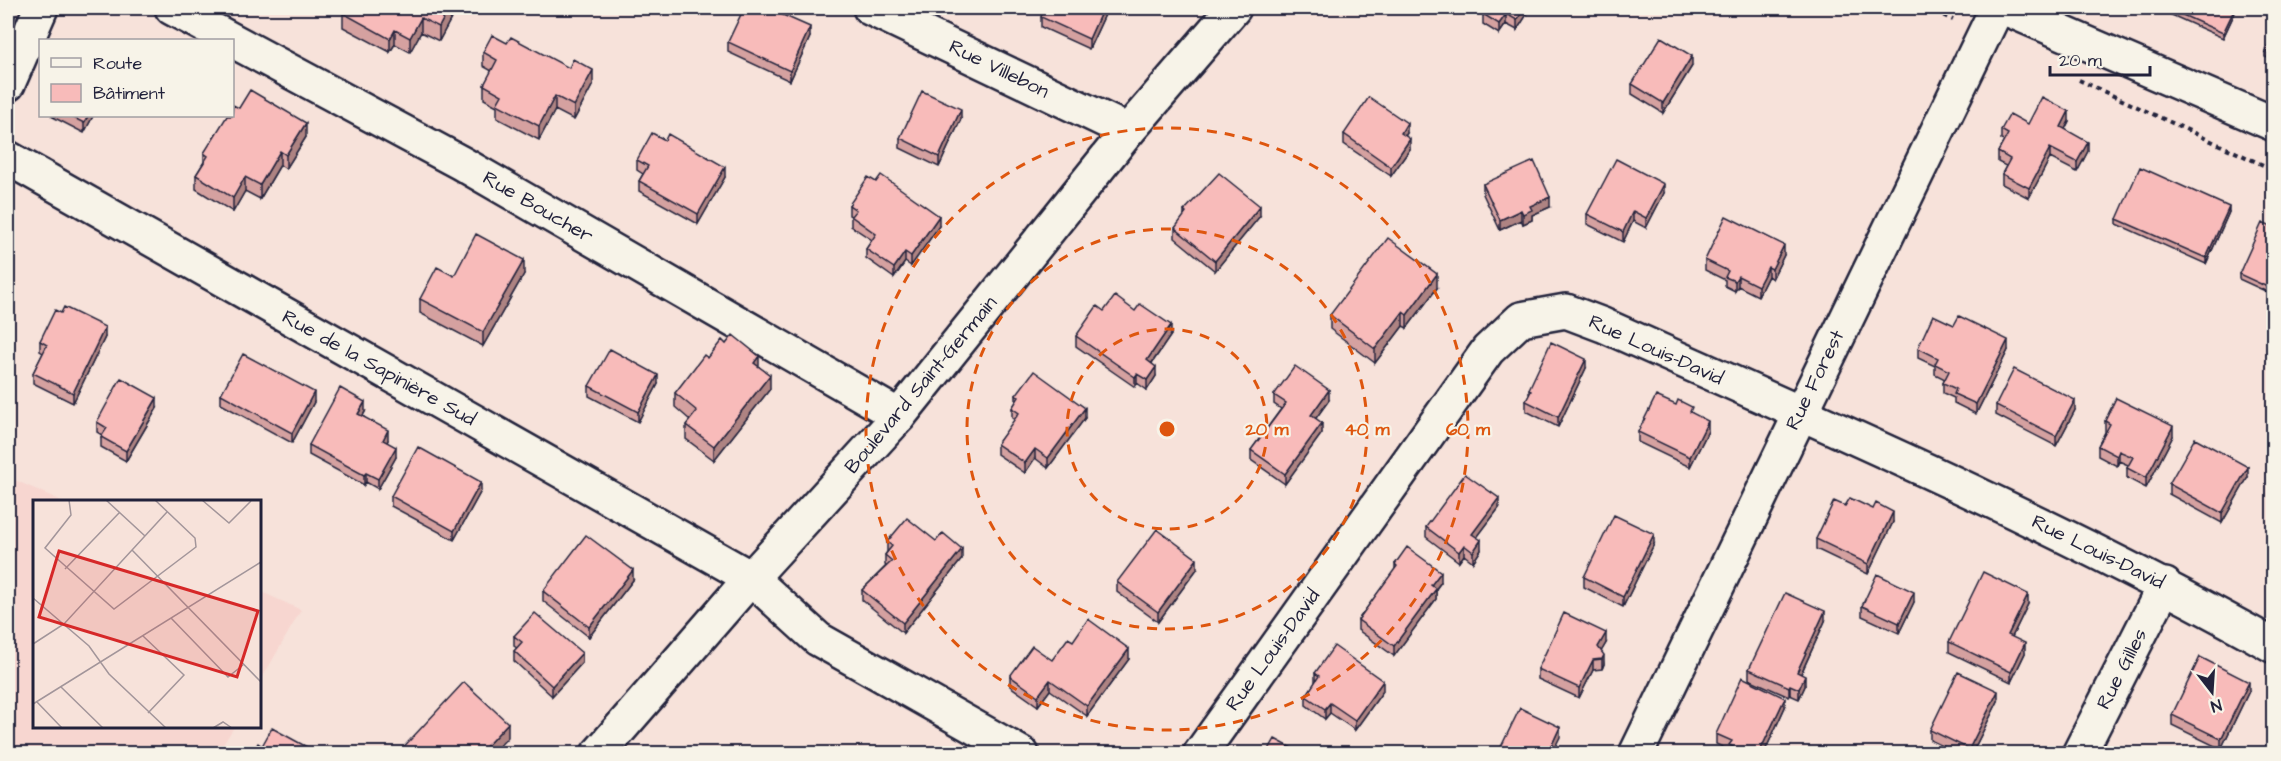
<svg xmlns="http://www.w3.org/2000/svg" width="2281" height="761" font-family="'Architects Daughter',sans-serif">
<rect width="100%" height="100%" fill="#f7e2da"/>
<filter id="ink" filterUnits="userSpaceOnUse"><feTurbulence type="fractalNoise" baseFrequency=".0167" numOctaves="2"/><feDisplacementMap in="SourceGraphic" scale="12" xChannelSelector="R" yChannelSelector="G"/><feConvolveMatrix kernelMatrix="1 2 1 2 8 2 1 2 1" color-interpolation-filters="sRGB"/></filter>
<g filter="url(#ink)">
<!-- built -->
<path fill="#f7d6d0" d="M8,477L62,501L34,502V726L234,727L218,753H8Z
M260,591L301,610L260,682Z"/>
<g fill="none" stroke-linecap="round" stroke-linejoin="round">
<defs>
<path id="minor" d="M172,8L461,163L899,416
M870,8L1128,131
M2005,8L2274,124
M8,84L41,8
M8,158L751,578L818,639L1022,754
M1200,754L1488,350L1521,319L1566,311L1603,325C1829,426 2057,524 2274,646
M1636,754L1997,8
M2079,754L2165,585"/>
<path id="major" d="M598,754L751,578L899,416L1128,131L1234,8"/>
</defs>
<!-- minor casing -->
<use href="#minor" stroke="#22223b" stroke-width="38"/>
<!-- major casing -->
<use href="#major" stroke="#22223b" stroke-width="38"/>
<!-- path -->
<path stroke="#22223b" stroke-width="4" stroke-dasharray="4.5 4.5" stroke-linecap="butt" d="M1927,8L1953,20
M2079,80L2274,170"/>
<!-- minor -->
<use href="#minor" stroke="#f7f3e8" stroke-width="33"/>
<!-- major -->
<use href="#major" stroke="#f7f3e8" stroke-width="33"/>
</g>
<!-- wall -->
<path fill="#d5a1a0" stroke="#22223b" stroke-width="1.5" d="M455,8V11L439,41L421,32L410,52L395,44L390,52L343,27V13Z
M1045,8H1108L1089,49L1041,27V17Z
M1474,8H1531L1517,30L1506,24L1499,34L1483,24V14L1485,11H1484L1482,13Z
M2156,8H2237L2223,38Z
M2274,34V60L2265,57V51Z
M810,37L790,81L728,52V42Z
M507,43L593,84L574,120L555,110L539,140L497,118V106L484,99V85L492,71L483,66V52Z
M1692,66L1663,113L1632,94V84Z
M239,108L306,137L286,169L280,165L260,199L245,191L233,212L196,189V175L204,162V153Z
M51,116H93L84,133Z
M961,119L939,167L900,148V138Z
M2069,121L2065,129L2088,151L2077,172L2050,158L2029,198L2002,184V174L2006,166L1998,162V152L2004,141L2001,140V130L2028,124Z
M1407,133L1405,136L1410,149L1391,176L1344,144V134Z
M637,160L725,177L698,224L639,191V181L643,174L637,170Z
M1483,184L1550,207L1532,215V220L1523,224L1521,220L1500,230L1483,194Z
M1664,193L1646,228L1633,221L1623,242L1587,224V214Z
M849,205L939,226L911,266L905,262L894,278L866,258V249L872,240L851,226V216L849,215Z
M1184,211L1260,216L1215,271L1175,238V228L1184,217Z
M2229,212L2206,264L2117,224V219Z
M2274,228V295L2239,279V274Z
M1784,255L1772,279L1768,276L1758,296L1738,286L1735,291L1725,286V280L1705,270V260Z
M524,274L483,346L420,313V299L454,276Z
M1437,288L1407,328L1403,326L1375,363L1330,329V315Z
M1104,311L1171,335L1152,363L1156,376L1147,390L1137,383L1135,387L1076,346V336Z
M61,313L105,337L73,403L33,383V373L43,353L40,351V341Z
M1954,325L2008,350L1976,414L1954,403V398L1943,393V383L1945,379L1935,374V366L1918,358V348Z
M708,358L759,367L770,389L714,460L686,439V425L690,420L675,407V393Z
M1586,368L1558,427L1526,411V401L1529,396V389Z
M658,384L638,422L589,396V386Z
M221,394L314,402L292,443L221,404Z
M1016,395L1085,418L1048,468L1035,458L1025,473L997,454V444L1015,420L1012,418V408L1016,402Z
M1274,395L1329,400L1316,418L1322,433L1285,484L1251,460V450L1281,409L1274,404Z
M1996,405L2075,410L2056,446L1996,415Z
M157,408L126,461L101,447V437L102,435L97,432V422Z
M365,412L363,416L388,440L387,442L396,457L378,489L366,482L364,485L309,455V445Z
M1692,413L1708,431L1690,467L1638,442V432Z
M2105,421L2173,436L2146,488L2127,478V468L2128,465L2119,461L2117,466L2098,456V446L2105,432Z
M2248,477L2222,523L2169,494V484Z
M481,491L454,540L391,506V496Z
M1845,506L1893,522L1868,574L1816,549V539Z
M1499,508L1477,537L1481,550L1473,562L1464,555L1459,562L1426,537V527Z
M2274,522V548L2267,545V535Z
M936,541L962,559L903,633L862,600V590L886,566L885,565V555L887,552V542Z
M1654,544L1623,607L1584,587V577Z
M1395,564L1441,582L1436,589V599L1394,656L1358,630V620L1395,570Z
M1197,569L1158,622L1117,592V582Z
M633,580L589,637L543,601V591Z
M1914,602L1899,633L1862,616V606Z
M2028,604L2012,637L2025,653L2011,682L1949,652V642Z
M1825,621L1801,674L1805,686L1799,699L1790,695L1789,697L1749,679V669Z
M514,636L582,663L552,696L514,661V651L517,648L514,646Z
M1073,641L1129,659L1087,716L1050,690L1038,706L1010,686V676L1052,660Z
M1606,643L1601,651L1604,664L1602,669L1593,670L1579,698L1538,679V669Z
M1315,673L1383,691L1355,730L1330,713L1325,719L1306,705V696L1315,683Z
M2249,691L2221,749L2172,725V715Z
M1998,701L1972,753H1958L1930,740V730Z
M1785,707L1764,753H1729V750L1716,744V734Z"/>
<!-- shaded-wall -->
<path fill="#ae8382" stroke="#22223b" stroke-width="1.5" d="M449,8H455V11L439,41V27Z
M1103,8H1108L1089,49V39Z
M1525,8H1531L1517,30V20Z
M2235,8H2237L2223,38V33Z
M1506,14V24L1499,34V24Z
M421,18V32L410,52V38Z
M810,27V37L790,81V71Z
M395,30V44L390,52V39Z
M1692,56V66L1663,113V103Z
M593,70V84L574,120V106Z
M555,96V110L539,140V126Z
M961,109V119L939,167V157Z
M2069,111V121L2061,137V127Z
M88,116H93L84,133V123Z
M306,123V137L286,169V155Z
M1407,123V133L1401,143V133Z
M1410,139V149L1391,176V167Z
M2088,142V151L2077,172V162Z
M2050,148V158L2029,198V188Z
M280,151V165L260,199V185Z
M725,167V177L698,224V214Z
M245,177V191L233,212V198Z
M1664,184V193L1646,228V218Z
M1550,197V207L1532,215V220L1523,224V214L1530,206Z
M1260,206V216L1215,271V261Z
M2229,207V212L2206,264V258Z
M1521,210V220L1500,230V220Z
M1633,211V221L1623,242V232Z
M939,216V226L911,266V256Z
M1784,245V255L1772,279V269Z
M905,252V262L894,278V268Z
M524,260V274L483,346V332Z
M1768,267V276L1758,296V286Z
M1437,274V288L1407,328V315Z
M1738,276V286L1735,291V281Z
M1403,312V326L1375,363V349Z
M1171,325V335L1147,370V360Z
M105,327V337L73,403V393Z
M2008,340V350L1976,414V404Z
M759,356V370L754,363Z
M1586,359V368L1558,427V417Z
M1156,367V376L1147,390V380Z
M1137,374V383L1135,387V377Z
M658,375V384L638,422V412Z
M770,375V389L714,460V446Z
M1329,390V400L1311,425V415Z
M314,392V402L292,443V433Z
M157,398V408L126,461V451Z
M2075,400V410L2056,446V436Z
M365,402V412L358,423V414Z
M1085,408V418L1048,468V458Z
M1708,421V431L1690,467V457Z
M1322,423V433L1285,484V474Z
M2173,426V436L2146,488V478Z
M388,430V440L383,450V440Z
M396,447V457L378,489V479Z
M1035,449V458L1025,473V463Z
M2119,451V461L2117,466V456Z
M2248,467V477L2222,523V513Z
M366,473V482L364,485V475Z
M481,482V491L454,540V531Z
M1499,498V508L1472,544V534Z
M1893,512V522L1868,574V564Z
M1654,534V544L1623,607V597Z
M1481,540V550L1473,562V552Z
M1464,545V555L1459,562V552Z
M962,549V559L903,633V623Z
M1197,559V569L1158,622V612Z
M633,570V580L589,637V627Z
M1441,572V582L1431,595V585Z
M1436,589V599L1394,656V646Z
M1914,592V602L1899,633V623Z
M2028,594V604L2008,645V635Z
M1825,611V621L1797,682V672Z
M1606,633V643L1598,657V647Z
M2025,643V653L2011,682V672Z
M1129,649V659L1087,716V706Z
M582,653V663L552,696V686Z
M1604,655V664L1602,669V659Z
M1593,660V670L1579,698V688Z
M1805,676V686L1799,699V689Z
M1050,680V690L1038,706V696Z
M1383,681V691L1355,730V720Z
M2249,682V691L2221,749V739Z
M1790,685V695L1789,697V687Z
M1998,691V701L1972,753H1969V749Z
M1785,698V707L1764,753H1759Z
M1330,703V713L1325,719V709Z
M508,723V737L493,753H480Z
M1560,727V737L1552,753H1548Z"/>
<!-- building -->
<path fill="#f8bbba" stroke="#22223b" stroke-width="1.5" d="M346,8H449L439,27L421,18L410,38L395,30L390,39L343,13Z
M744,8H767L810,27L790,71L728,42Z
M1045,8H1103L1089,39L1041,17Z
M1488,8H1525L1517,20L1506,14L1499,24L1483,14Z
M2167,8H2235L2223,33Z
M2274,34V55L2265,51Z
M492,35L507,43L511,37L569,68L573,59L593,70L574,106L555,96L539,126L497,104L502,95L484,85L497,60L483,52Z
M1661,37L1692,56L1663,103L1632,84Z
M250,90L306,123L286,155L280,151L260,185L245,177L233,198L196,175L208,156L204,153L227,116H232L233,105L239,108Z
M922,91L961,109L939,157L900,138Z
M1369,97L1407,123L1401,133L1410,139L1391,167L1344,134Z
M2042,97L2069,111L2061,127L2088,142L2077,162L2050,148L2029,188L2002,174L2010,159L1998,152L2008,134L2001,130L2010,114L2028,124Z
M70,116H88L84,123Z
M652,133L665,140L668,134L725,167L698,214L639,181L648,166L637,160Z
M1616,159L1664,184L1646,218L1633,211L1623,232L1587,214Z
M1534,161L1550,197L1530,206L1532,210L1523,214L1521,210L1500,220L1483,184Z
M2140,167L2229,207L2206,258L2117,219Z
M1219,173L1260,206L1215,261L1175,228L1186,213L1184,211Z
M881,175L939,216L911,256L905,252L894,268L866,249L876,234L851,216L856,210L849,205L868,177L876,182Z
M1726,216L1784,245L1772,269L1768,267L1758,286L1738,276L1735,281L1725,277L1728,271L1705,260Z
M2262,223L2274,228V290L2239,274Z
M476,234L524,260L483,332L420,299L437,267L454,276Z
M1388,238L1437,274L1407,315L1403,312L1375,349L1330,315Z
M1115,296L1135,311L1140,304L1171,325L1147,360L1156,367L1147,380L1137,374L1135,377L1076,336L1097,306L1104,311Z
M64,307L105,327L73,393L33,373L47,345L40,341L55,310L61,313Z
M1933,315L1954,325L1959,316L2008,340L1976,404L1954,394L1956,389L1943,383L1949,371L1935,364L1938,358L1918,348Z
M733,335L759,356L754,363L770,375L714,446L686,425L697,411L675,393L704,355L708,358L722,340L726,344Z
M1551,342L1586,359L1558,417L1526,401L1531,391L1529,389Z
M610,349L658,375L638,412L589,386Z
M243,354L314,392L292,433L221,394Z
M1295,366L1329,390L1311,415L1322,423L1285,474L1251,450L1286,403L1274,395Z
M2014,369L2075,400L2056,436L1996,405Z
M1034,371L1085,408L1048,458L1035,449L1025,463L997,444L1019,413L1012,408L1019,397L1016,395Z
M121,378L157,398L126,451L101,437L107,428L97,422Z
M340,388L365,402L358,414L388,430L383,440L396,447L378,479L366,473L364,475L309,445Z
M1656,396L1676,405L1678,400L1692,407L1690,412L1708,421L1690,457L1638,432Z
M2116,398L2173,426L2146,478L2127,468L2133,457L2119,451L2117,456L2098,446L2110,424L2105,421Z
M2195,438L2248,467L2222,513L2169,484Z
M418,447L481,482L454,531L391,496Z
M1465,474L1499,498L1472,534L1481,540L1473,552L1464,545L1459,552L1426,527Z
M1850,498L1873,509L1876,503L1893,512L1868,564L1816,539L1834,501L1845,506Z
M1614,515L1654,534L1623,597L1584,577Z
M907,518L936,541L943,533L962,549L903,623L862,590L892,561L885,555L892,546L887,542Z
M2274,522V538L2267,535Z
M1157,529L1197,559L1158,612L1117,582Z
M586,535L633,570L589,627L543,591Z
M1407,547L1441,572L1431,585L1436,589L1394,646L1358,620L1397,566L1395,564Z
M1983,572L2028,594L2008,635L2025,643L2011,672L1949,642Z
M1877,574L1914,592L1899,623L1862,606Z
M1785,593L1825,611L1797,672L1805,676L1799,689L1790,685L1789,687L1749,669Z
M535,613L582,653L552,686L514,651L522,642L514,636Z
M1564,613L1606,633L1598,647L1604,655L1602,659L1593,660L1579,688L1538,669Z
M1088,619L1129,649L1087,706L1050,680L1038,696L1010,676L1032,646L1052,660L1068,638L1073,641Z
M1334,646L1383,681L1355,720L1330,703L1325,709L1306,696L1319,676L1315,673Z
M2200,657L2249,682L2221,739L2172,715Z
M1958,672L1998,691L1969,749L1930,730Z
M1742,677L1785,698L1759,753H1746L1729,745L1732,741L1716,734Z
M464,682L508,723L480,753H398Z
M1520,708L1560,727L1548,753H1498Z
M272,728L316,752L315,753H252L258,743L262,746Z
M1275,739L1301,753H1267Z"/>
</g>
<!-- distance rings -->
<g fill="none" stroke="#de560e" stroke-width="3" stroke-dasharray="10 8">
<circle cx="1167" cy="429" r="100"/>
<circle cx="1167" cy="429" r="200"/>
<circle cx="1167" cy="429" r="301"/>
</g>
<g text-anchor="middle" dominant-baseline="central" stroke-width="4.5" stroke-linejoin="round" paint-order="stroke">
<!-- street labels -->
<g font-size="20" fill="#22223b" stroke="#f7f3e8">
<text transform="translate(999 69) rotate(26)">Rue Villebon</text>
<text transform="translate(538 207) rotate(30)">Rue Boucher</text>
<text transform="translate(1656 350) rotate(24)">Rue Louis-David</text>
<text transform="translate(379 368) rotate(29)">Rue de la Sapinière Sud</text>
<text transform="translate(1815 380) rotate(-64)">Rue Forest</text>
<text transform="translate(921 385) rotate(-50)">Boulevard Saint-Germain</text>
<text transform="translate(2098 552) rotate(26)">Rue Louis-David</text>
<text transform="translate(1273 650) rotate(-54)">Rue Louis-David</text>
<text transform="translate(2122 669) rotate(-63)">Rue Gilles</text>
</g>
</g>
<!-- overview -->
<g transform="translate(33 500)">
<rect width="228" height="228" fill="#f7e2da"/>
<path fill="none" stroke="#a2959a" stroke-width="1.5" d="M36,0L38,15L12,48L81,109L163,47L162,38L122,0M73,0L112,36M169,0L196,23L218,1M99,50L228,182M32,69L86,13M0,98L56,146L76,174L133,228M138,118L195,177L210,165M110,136L151,175L115,213M0,144L31,124L134,12M28,187L70,228M4,202L29,228M0,204L228,62M180,228L190,222L199,228"/>
<path fill="#d62828" fill-opacity="0.15" stroke="#d62828" stroke-width="3" d="M26,51L225,111L204,177L6,117Z"/>
<rect width="228" height="228" fill="none" stroke="#22223b" stroke-width="3"/>
</g>
<circle cx="1167" cy="429" r="9" fill="#de560e" stroke="#f7f3e8" stroke-width="3"/>
<g font-size="18" text-anchor="middle" font-weight="bold" fill="#de560e" stroke="#f7f3e8" stroke-width="4.5" stroke-linejoin="round" paint-order="stroke">
<text x="1267" y="435">20 m</text>
<text x="1367" y="435">40 m</text>
<text x="1468" y="435">60 m</text>
</g>
<!-- margin -->
<rect width="2281" height="761" fill="none" stroke="#f7f3e8" stroke-width="30"/>
<rect x="15" y="15" width="2251" height="731" fill="none" stroke="#22223b" stroke-width="2" filter="url(#ink)"/>
<!-- legend -->
<rect x="39" y="39" width="195" height="78" fill="#f7f3e8" stroke="#a29fa3" stroke-width="1.5"/>
<rect x="51" y="58" width="30" height="9" fill="#f7f3e8" stroke="#a29fa3" stroke-width="1.5"/>
<text x="93" y="69" font-size="18" fill="#22223b">Route</text>
<rect x="51" y="84" width="30" height="18" fill="#f8bbba" stroke="#a29fa3" stroke-width="1.5"/>
<text x="93" y="99" font-size="18" fill="#22223b">Bâtiment</text>
<!-- north arrow -->
<g transform="translate(2212 692) rotate(163)" stroke="#f7f3e8" stroke-width="4.5" paint-order="stroke">
<path d="M0-4.5L10 22L0 15L-10 22Z" fill="#22223b"/>
<text y="-9" font-size="16" font-weight="bold" text-anchor="middle" fill="#22223b">N</text>
</g>
<!-- scale -->
<path d="M2050 66v9h100v-9" fill="none" stroke="#22223b" stroke-width="3"/>
<text x="2059" y="66" font-size="18" fill="#22223b" stroke="#f7f3e8" stroke-width="4.5" paint-order="stroke">20 m</text>
</svg>
